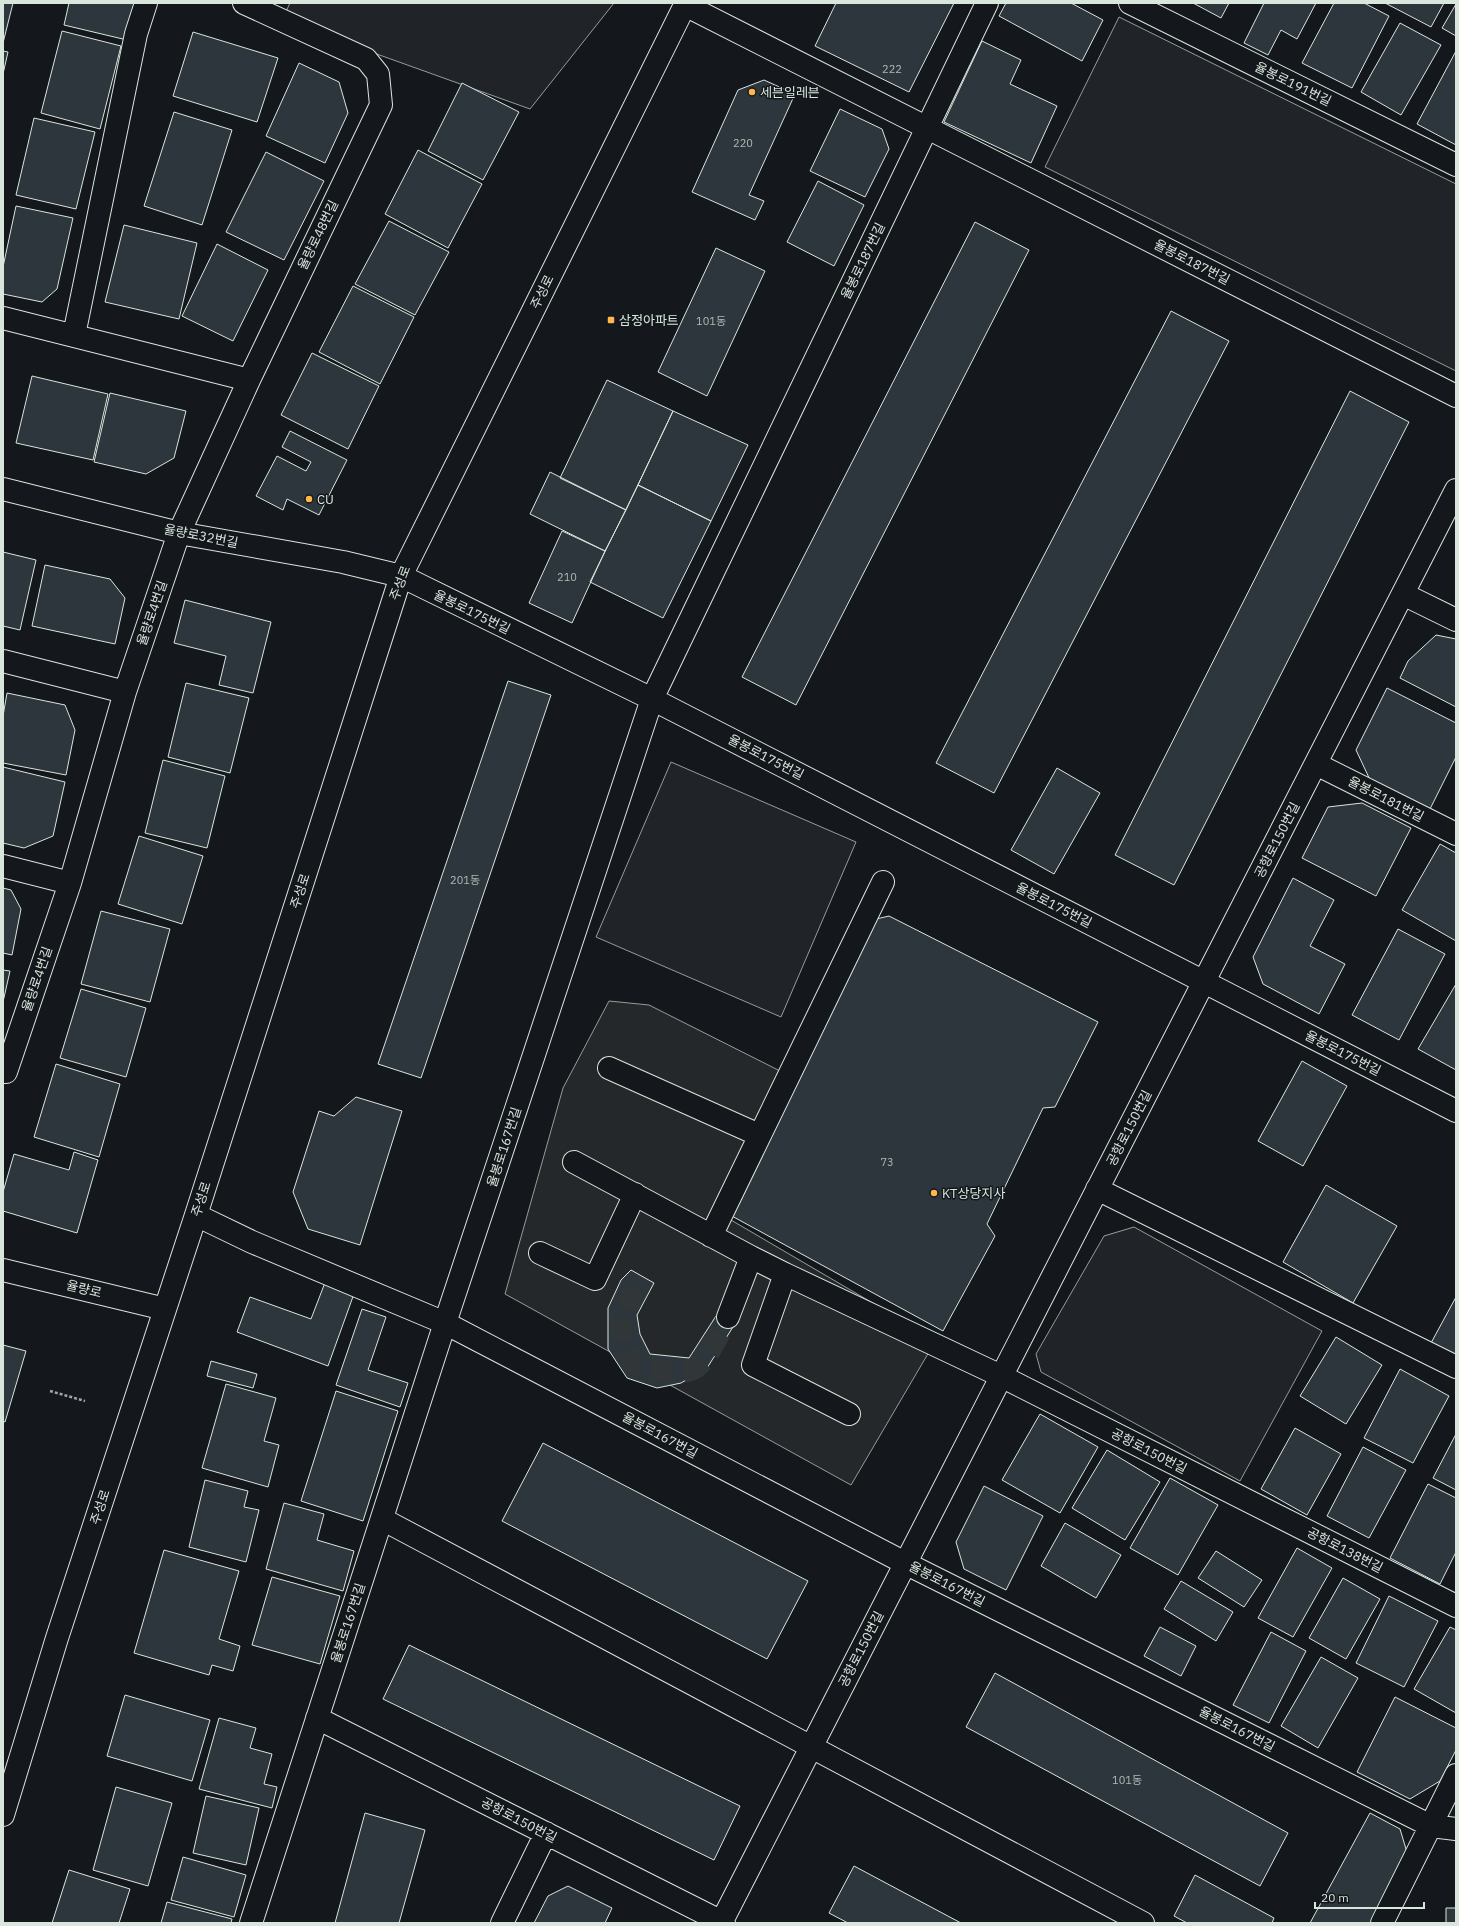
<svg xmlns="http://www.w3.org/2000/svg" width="1459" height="1926" font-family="'IBM Plex Sans','Noto Sans KR',sans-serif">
<rect width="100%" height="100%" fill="#14181c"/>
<!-- green -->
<path fill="#202428" stroke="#939e99" d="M290,3H614L530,109L282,20Z
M1119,17L1456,184V371L1045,167Z
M671,762L856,842L781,1017L596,937Z
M1134,1227L1322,1331L1240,1481L1041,1372L1036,1354L1104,1236Z"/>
<!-- parking -->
<path fill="#24282b" stroke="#939e99" d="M609,1001L649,1005L788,1075L719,1213L936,1340L851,1485L505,1294L563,1088Z"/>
<!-- building -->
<path fill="#2c363c" stroke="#d8e6dc" d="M3,3H13L3,43Z
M69,3H136L127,40L64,25Z
M836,3H954L909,92L815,46Z
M1006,3H1071L1103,20L1082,61L999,16Z
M1193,3H1229L1221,18Z
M1264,3H1316L1297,39L1281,30L1268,55L1244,43Z
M1334,3H1364L1389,16L1352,88L1302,63Z
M1385,3H1444L1431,27Z
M1456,4V36L1442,28Z
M1400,23L1441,45L1401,115L1361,92Z
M62,31L121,46L100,129L41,113Z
M193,32L278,58L257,122L173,96Z
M982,41L1021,60L1010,84L1057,106L1031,163L944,122Z
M3,51L8,52L3,74Z
M1456,51V145L1417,124Z
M299,63L339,82L348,113L325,163L266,136Z
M764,80L795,94L749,195L764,201L755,220L692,192L738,90Z
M462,83L519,112L483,180L428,151Z
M840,109L882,129L889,149L865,197L810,171Z
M174,112L232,130L202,225L144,206Z
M34,118L95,132L76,209L16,195Z
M418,150L482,184L448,248L385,214Z
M266,152L324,181L284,260L226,232Z
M818,181L864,205L834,266L787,242Z
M16,206L73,218L57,289L42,302L3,294V267Z
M389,221L449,252L415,315L355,284Z
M975,222L1029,250L796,705L742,677Z
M124,225L197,243L179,319L105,302Z
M217,244L268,270L233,341L182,316Z
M716,248L765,271L707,396L658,372Z
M353,286L414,317L380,384L319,352Z
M1171,311L1229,341L994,793L936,763Z
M312,353L379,386L348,449L281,415Z
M32,376L108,394L93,460L16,443Z
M607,380L673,411L626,510L560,478Z
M1350,391L1409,422L1174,885L1115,855Z
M110,393L186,411L174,458L146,474L94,462Z
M673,411L748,445L711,521L638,485Z
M290,431L347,460L319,515L287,499L283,510L256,496L277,456L306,471L311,462L282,447Z
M550,472L626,510L605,551L530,514Z
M638,485L711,521L663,618L590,582Z
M562,531L605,551L572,623L529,603Z
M3,552L36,560L20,630L3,626Z
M45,565L110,579L125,598L115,644L32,626Z
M185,600L271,622L253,693L219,685L226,656L174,643Z
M1436,635L1456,639V707L1400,678L1408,661Z
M508,681L551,695L421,1078L378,1064Z
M186,683L249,698L230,773L168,757Z
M1387,688L1456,723V757L1429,811L1371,782L1356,750Z
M7,693L65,705L75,730L66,775L3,763V716Z
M163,760L225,776L207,848L145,833Z
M3,767L65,782L53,836L24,848L3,843Z
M1057,768L1100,793L1054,874L1011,850Z
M1362,803L1411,828L1376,896L1302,858L1328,807Z
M139,836L203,856L182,924L118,904Z
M1440,844L1456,853V941L1402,910Z
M1293,878L1334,900L1310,946L1345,964L1319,1014L1263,984L1253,957Z
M3,888L11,890L21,909L12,955L3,953Z
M101,911L170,929L150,1002L81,984Z
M889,916L1098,1022L1055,1107L1043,1108L987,1224L995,1236L943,1331L730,1215L872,920Z
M1398,929L1445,954L1399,1040L1352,1015Z
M3,970L10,971L3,1002Z
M1456,984V1070L1418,1049Z
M81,989L146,1008L126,1077L60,1058Z
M1302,1061L1347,1086L1303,1166L1258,1141Z
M56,1064L120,1084L99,1157L34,1137Z
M356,1097L402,1111L360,1245L308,1229L293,1192L319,1111L334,1116Z
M74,1152L98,1160L77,1233L3,1211V1192L14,1154L69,1170Z
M1326,1185L1397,1226L1353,1303L1283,1262Z
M631,1270L654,1283L637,1315L640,1334L650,1354L689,1358L716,1316L733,1327L707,1368L681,1383L657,1388L627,1378L608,1349V1308L621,1280Z
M326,1280L355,1291L328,1366L237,1332L250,1297L311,1319Z
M1456,1297V1356L1431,1343Z
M362,1309L386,1317L368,1370L408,1383L400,1407L336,1385Z
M1336,1337L1382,1365L1346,1424L1300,1396Z
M3,1345L26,1351L5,1422L3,1421Z
M211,1361L257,1374L253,1388L207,1376Z
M1400,1369L1449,1396L1413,1463L1364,1438Z
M226,1384L276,1398L264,1441L279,1445L268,1487L202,1468Z
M336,1391L398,1411L363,1521L301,1501Z
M1040,1414L1098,1447L1060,1513L1002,1480Z
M1295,1428L1341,1454L1307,1515L1261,1489Z
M1456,1434V1490L1433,1478Z
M543,1443L808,1581L767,1659L502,1521Z
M1363,1447L1406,1470L1369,1538L1327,1516Z
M1107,1450L1160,1482L1125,1540L1072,1508Z
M1170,1478L1218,1505L1178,1575L1130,1548Z
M205,1480L248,1491L244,1507L259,1510L246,1562L189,1547Z
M1428,1484L1456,1498V1552L1440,1584L1390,1558Z
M984,1486L1043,1516L1006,1590L964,1569L956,1542Z
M284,1503L324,1514L317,1540L354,1551L343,1591L266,1569Z
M1065,1523L1121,1555L1096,1598L1041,1566Z
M1297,1548L1332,1568L1293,1637L1258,1618Z
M164,1550L239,1571L219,1639L240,1646L233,1671L212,1665L209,1675L134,1653Z
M1216,1551L1262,1580L1244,1607L1198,1578Z
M272,1577L340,1596L320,1664L252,1645Z
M1343,1578L1380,1599L1346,1659L1309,1638Z
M1181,1581L1233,1612L1216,1641L1164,1609Z
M1389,1596L1438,1621L1404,1687L1356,1663Z
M1160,1627L1196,1646L1181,1676L1144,1656Z
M1450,1627L1456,1630V1713L1414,1689Z
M1271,1632L1306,1651L1269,1723L1233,1705Z
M409,1645L740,1806L714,1860L383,1699Z
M1321,1657L1358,1678L1318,1748L1281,1726Z
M995,1673L1288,1833L1260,1886L966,1727Z
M125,1695L210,1720L192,1781L107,1756Z
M1395,1697L1456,1728V1750L1440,1781L1410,1799L1357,1772Z
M219,1718L256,1728L250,1748L272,1754L264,1784L277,1787L272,1808L199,1789Z
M116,1787L172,1803L148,1886L93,1870Z
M206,1796L259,1808L246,1865L193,1853Z
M365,1813L425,1830L399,1923H335Z
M1370,1813L1400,1829L1409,1859L1378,1923H1310Z
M183,1857L246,1875L234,1917L171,1900Z
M854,1866L961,1923H848L829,1913Z
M69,1870L130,1889L119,1923H52Z
M1195,1875L1274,1918L1272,1923H1187L1174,1916Z
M568,1886L612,1908L605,1923H534L548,1896Z
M167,1902L232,1919L231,1923H161Z
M1446,1908H1456V1923H1446Z"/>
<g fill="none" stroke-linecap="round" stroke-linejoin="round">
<!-- minor-tunnel -->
<path stroke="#313739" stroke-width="22" stroke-dasharray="22 11" stroke-linecap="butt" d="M635,1289L621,1320L623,1344L636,1366C652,1370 685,1379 699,1365C711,1353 719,1333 728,1317"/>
<defs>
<path id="minor" d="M1130,3L1456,165
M685,5L1456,396
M3,318L249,380
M74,335L136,34L146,3
M3,489L179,533L343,562L401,576L652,699L1456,1111
M1403,594L1456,620
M3,661L125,692L70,883L6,1072H3
M125,692L179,533L249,380L381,105L378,74L366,59L244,3
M1316,764L1456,834
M3,866L70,883
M609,1068L759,1135
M574,1162L751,1257
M1097,1189L1456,1367
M196,1215L252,1242L445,1323L905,1563L1431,1826L1456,1829
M711,1236L883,882
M540,1253L595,1279L635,1194
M3,1270L165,1309
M728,1317L751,1257L785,1274
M849,1414L753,1365L785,1274L1001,1376L1456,1606
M382,1519L1143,1923
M317,1718L724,1923
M3,1815L57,1638L196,1215L401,576L686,3
M251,1923L445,1323L652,699L987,3
M502,1923L546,1833
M721,1923L1456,490
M1382,1923L1456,1775"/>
</defs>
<!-- minor casing -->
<use href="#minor" stroke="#d8e6dc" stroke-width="24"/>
<!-- path -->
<path stroke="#9da8a2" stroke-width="2.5" stroke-dasharray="3 2" stroke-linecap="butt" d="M50,1391L85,1401"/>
<!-- minor -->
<use href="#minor" stroke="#14181c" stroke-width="22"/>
</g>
<!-- markers -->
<g fill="#ffb74d" stroke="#14181c" stroke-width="1.5">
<circle cx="752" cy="92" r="4"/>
<rect x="607" y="316" width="8" height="8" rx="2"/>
<circle cx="309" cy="499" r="4"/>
<circle cx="934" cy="1193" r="4"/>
</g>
<g text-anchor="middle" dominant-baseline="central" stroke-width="3" stroke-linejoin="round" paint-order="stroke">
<!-- number labels -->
<g font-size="11" fill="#adbab4">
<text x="892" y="69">222</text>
<text x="743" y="143">220</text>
<text x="711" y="321">101동</text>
<text x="567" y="577">210</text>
<text x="465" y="880">201동</text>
<text x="887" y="1162">73</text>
<text x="1127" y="1780">101동</text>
</g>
<!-- street labels -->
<g font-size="13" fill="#d8e6dc" stroke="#14181c">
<text transform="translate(1293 84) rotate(26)">율봉로191번길</text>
<text transform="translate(318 235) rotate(-64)">율량로48번길</text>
<text transform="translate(863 261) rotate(-64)">율봉로187번길</text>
<text transform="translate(1192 262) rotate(27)">율봉로187번길</text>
<text transform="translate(542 292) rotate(-64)">주성로</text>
<text transform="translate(201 536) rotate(11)">율량로32번길</text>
<text transform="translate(400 583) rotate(-69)">주성로</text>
<text transform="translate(472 612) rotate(26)">율봉로175번길</text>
<text transform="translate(152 613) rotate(-71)">율량로4번길</text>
<text transform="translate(766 757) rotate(27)">율봉로175번길</text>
<text transform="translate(1386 799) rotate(27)">율봉로181번길</text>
<text transform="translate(1277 840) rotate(-63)">공항로150번길</text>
<text transform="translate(300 891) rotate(-72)">주성로</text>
<text transform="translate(1054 905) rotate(27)">율봉로175번길</text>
<text transform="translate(37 979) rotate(-71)">율량로4번길</text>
<text transform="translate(1343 1053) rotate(27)">율봉로175번길</text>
<text transform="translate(1129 1128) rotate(-63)">공항로150번길</text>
<text transform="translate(504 1147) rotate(-72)">율봉로167번길</text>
<text transform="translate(201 1199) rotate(-72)">주성로</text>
<text transform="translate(84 1289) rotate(14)">율량로</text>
<text transform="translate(660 1435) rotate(28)">율봉로167번길</text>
<text transform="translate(1149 1451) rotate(27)">공항로150번길</text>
<text transform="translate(100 1507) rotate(-72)">주성로</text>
<text transform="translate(1345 1550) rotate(27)">공항로138번길</text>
<text transform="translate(947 1584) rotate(27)">율봉로167번길</text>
<text transform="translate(348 1623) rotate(-72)">율봉로167번길</text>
<text transform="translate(861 1649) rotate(-63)">공항로150번길</text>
<text transform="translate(1237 1729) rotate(27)">율봉로167번길</text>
<text transform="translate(519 1820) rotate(27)">공항로150번길</text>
</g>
<!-- poi labels -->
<g font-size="13" fill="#d8e6dc" stroke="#14181c" text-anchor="start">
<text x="760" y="92">세븐일레븐</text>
<text x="619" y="320">삼정아파트</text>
<text x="317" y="499">CU</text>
<text x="942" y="1193">KT상당지사</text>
</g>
</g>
<!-- border -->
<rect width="1459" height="1926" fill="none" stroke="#d8e6dc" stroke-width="8"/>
<!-- scale -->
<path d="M1315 1902v6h109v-6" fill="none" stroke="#d8e6dc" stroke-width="2"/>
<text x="1321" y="1902" font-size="12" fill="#d8e6dc" stroke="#14181c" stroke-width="3" paint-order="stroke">20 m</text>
</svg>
